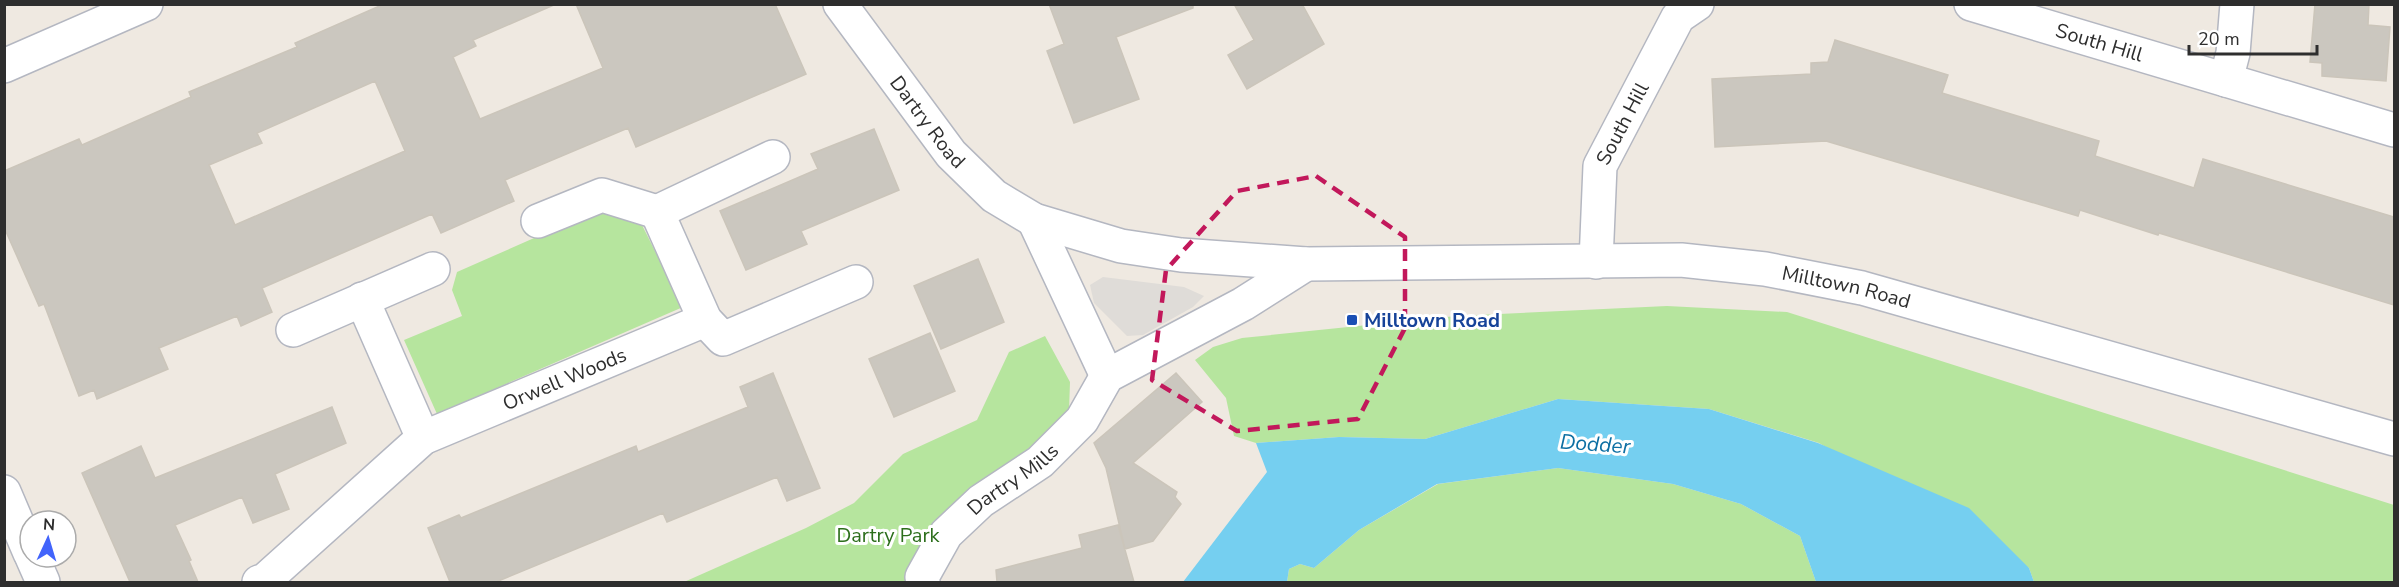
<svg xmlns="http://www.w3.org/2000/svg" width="2399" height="587" font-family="'Nunito Sans',sans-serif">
<rect width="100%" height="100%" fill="#efe9e1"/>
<!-- green -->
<path fill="#b6e59e" d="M600,209L637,215L683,307L437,414L404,340L462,316L452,290L457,272Z
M1667,306L1787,312L2394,505V582H2034L2029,568L1819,443L1709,409L1558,399L1425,439L1339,437L1256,443L1234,436L1226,398L1195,360L1213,347L1242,338L1456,316Z
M1045,336L1070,382L1069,411L921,582H684L806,528L854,503L903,454L977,420L1009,352Z
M1558,468L1673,484L1741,504L1800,536L1816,582H1287L1289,569L1300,564L1314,568L1359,530L1438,484Z"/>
<!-- plaza -->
<path fill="#dfdcd8" d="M1103,277L1184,287L1204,296L1193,307L1143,335L1127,336L1094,303L1090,285Z"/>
<!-- water -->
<path fill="#75cff0" d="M1558,399L1709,409L1818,443L1969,508L2029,568L2034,582H1816L1800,536L1741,504L1673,484L1558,468L1437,484L1359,530L1314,568L1300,564L1289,569L1287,582H1183L1267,472L1256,443L1339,437L1425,439Z"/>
<!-- building -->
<path fill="#cbc7bf" stroke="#cbc5ba" stroke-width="1.5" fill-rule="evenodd" d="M384,4H556L473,40L476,46L453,57L480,119L603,68L576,4H775L806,74L636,147L628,128L505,180L514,201L441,233L432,214L262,288L272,312L241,326L237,316L159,348L168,369L97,399L94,390L79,396L44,304L39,306L4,227V171L79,139L82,145L191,97L189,92L297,47L295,43ZM375,81L405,151L235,225L209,165L262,143L257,133Z
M1049,4H1193V8L1116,37L1139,99L1074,123L1047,51L1064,44Z
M1234,4H1302L1324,44L1247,89L1228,55L1254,40Z
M2315,4H2369L2368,25L2390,27L2386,81L2322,76V63L2310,62Z
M1835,40L1948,75L1942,93L2099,141L2095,156L2194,188L2203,159L2394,217V305L2159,233L2158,235L2080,210L2078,216L1826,141L1715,147L1712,79L1811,74V63L1828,62Z
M874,129L899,190L801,231L807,244L746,270L720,211L818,169L811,154Z
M978,259L1004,322L941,349L914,286Z
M930,333L955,391L894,417L869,359Z
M773,373L820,488L787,501L777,477L667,522L663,513L496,582H450L428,528L459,515L461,518L636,446L638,452L748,407L740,387Z
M1176,373L1202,402L1133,463L1177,492L1175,497L1181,504L1153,541L1125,549L1106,468L1094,443Z
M332,407L346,443L275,474L289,509L253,523L242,497L175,525L191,560L189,561L198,582H130L82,473L141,446L155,478Z
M1118,525L1134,582H997L996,570L1082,548L1079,535Z"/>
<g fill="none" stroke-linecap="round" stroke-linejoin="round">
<defs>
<g id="minor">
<path id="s1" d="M1971,4L2394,130"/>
<path d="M2226,80L2233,53L2237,4"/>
<path d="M773,157L657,212L705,320L723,339L856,282"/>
<path d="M1034,220L1107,376"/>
<path d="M538,221L602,195L657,212"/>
<path id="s2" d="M1596,262L1600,166L1678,17L1697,4"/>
<path d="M362,299L423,438"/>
<path d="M293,330L433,269"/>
<path d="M4,492L30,553"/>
<path d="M32,557L43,582"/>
<path id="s3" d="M259,582L265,580L423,438L705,320"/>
<path id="s4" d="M923,582L922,577L946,534L981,501L1040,462L1082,420L1107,376L1243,304L1306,264"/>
</g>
<path id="tertiary" d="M4,66L146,4"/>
<g id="secondary">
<path id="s5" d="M840,4L951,154L994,196L1034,220L1121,246L1181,255L1306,264L1681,260L1765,269L1862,288L2394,439"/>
</g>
</defs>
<!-- minor casing -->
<use href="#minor" stroke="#b4b7c1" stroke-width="36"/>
<!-- tertiary casing -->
<use href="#tertiary" stroke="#b4b7c1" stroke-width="36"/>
<!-- secondary casing -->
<use href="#secondary" stroke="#b4b7c1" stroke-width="36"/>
<!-- minor -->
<use href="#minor" stroke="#fff" stroke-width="33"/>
<!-- tertiary -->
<use href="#tertiary" stroke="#fff" stroke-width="33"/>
<!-- secondary -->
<use href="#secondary" stroke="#fff" stroke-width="33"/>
</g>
<!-- marked area -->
<path fill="none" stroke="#c2185b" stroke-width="4.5" stroke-dasharray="12 8" stroke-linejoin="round" d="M1316,176L1405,237V328L1358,419L1237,431L1152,380L1166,270L1237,191Z"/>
<!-- markers -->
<rect fill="#1a4fb4" stroke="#fff" stroke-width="2" x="1346" y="314" width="12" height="12" rx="3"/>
<g text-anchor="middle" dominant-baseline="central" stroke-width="6" stroke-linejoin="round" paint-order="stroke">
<!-- street labels -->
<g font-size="20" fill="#2e2e2e" stroke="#fff">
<text stroke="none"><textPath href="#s1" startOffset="134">South Hill</textPath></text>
<text stroke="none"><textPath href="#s5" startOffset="147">Dartry Road</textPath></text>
<text stroke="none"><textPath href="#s2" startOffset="144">South Hill</textPath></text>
<text stroke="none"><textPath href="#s5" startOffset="1113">Milltown Road</textPath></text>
<text stroke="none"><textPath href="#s3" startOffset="372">Orwell Woods</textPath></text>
<text stroke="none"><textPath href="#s4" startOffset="141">Dartry Mills</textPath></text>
</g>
<!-- transit labels -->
<g font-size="20" font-weight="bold" fill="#164399" stroke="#fff" text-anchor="start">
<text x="1364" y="320">Milltown Road</text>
</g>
<!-- park labels -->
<g font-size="20" fill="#2c6e1b" stroke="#fff">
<text x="888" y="535">Dartry Park</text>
</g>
<!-- water labels -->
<g font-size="21" font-style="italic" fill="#0d6fa3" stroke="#fff">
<text transform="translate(1595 444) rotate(4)">Dodder</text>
</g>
</g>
<!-- border -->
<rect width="2399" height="587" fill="none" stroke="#2e2e2e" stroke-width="12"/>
<!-- north arrow -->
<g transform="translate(48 539) rotate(4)"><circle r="28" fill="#ffffff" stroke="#ababab" stroke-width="1.5"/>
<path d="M0-4.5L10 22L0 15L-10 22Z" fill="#4264fb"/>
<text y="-9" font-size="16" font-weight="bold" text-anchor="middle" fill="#2e2e2e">N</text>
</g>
<!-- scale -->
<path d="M2189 45v9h128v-9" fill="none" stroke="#2e2e2e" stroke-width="3"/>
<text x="2198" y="45" font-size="18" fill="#2e2e2e" stroke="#ffffff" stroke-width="4.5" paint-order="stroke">20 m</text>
</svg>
